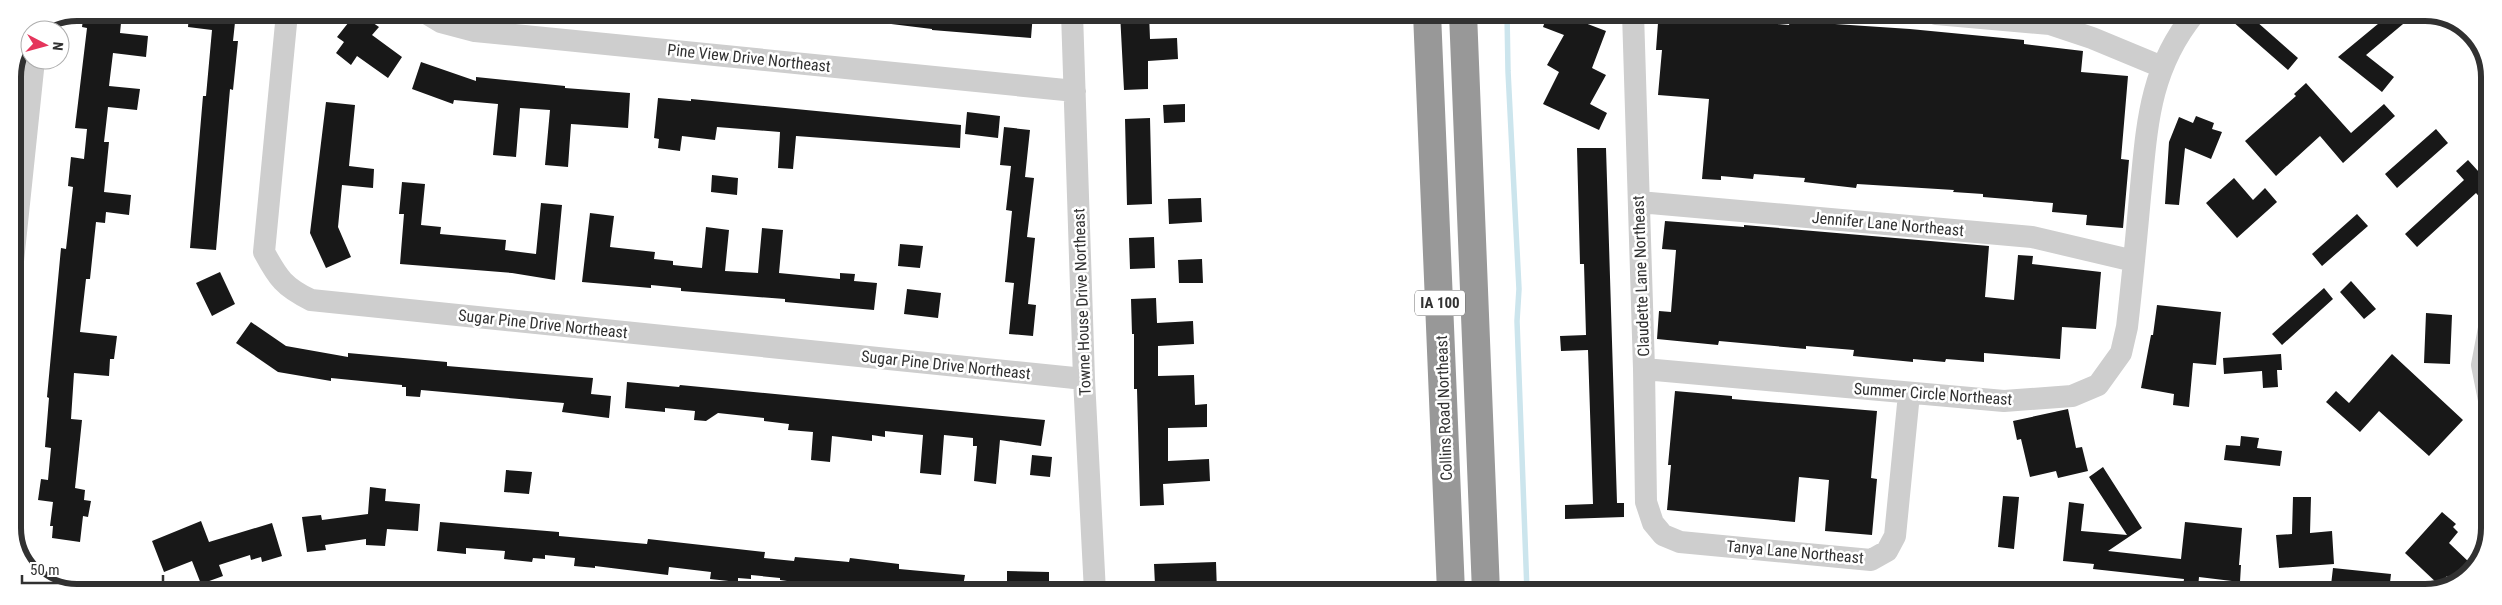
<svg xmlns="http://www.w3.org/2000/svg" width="2502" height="605" font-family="'Roboto Condensed',sans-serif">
<rect width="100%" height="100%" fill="#fff"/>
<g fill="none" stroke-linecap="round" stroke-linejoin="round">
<!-- stream -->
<path stroke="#cce5ed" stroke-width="5.5" d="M1507,13L1508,71L1519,289L1517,321L1527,592"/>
</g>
<!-- building -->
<path fill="#181818" d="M84,12L122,13L120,33L148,36L146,57L113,53L109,86L140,89L137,110L108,107L104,142H109L104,192L131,195L129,215L106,212L105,223L96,222L90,279H86L80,332L117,336L114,359H110L109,376L74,373L71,419L82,420L75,488L85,490L84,500L91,501L88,517L83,516L80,542L52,538L53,526H50L53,502L38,500L41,479L48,480L51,448L45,447L49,398L47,397L61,248L66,249L73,187L68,186L71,157L84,159L87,129L75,128L87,28L82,27Z
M189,13H236L233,41H238L233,90L230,89L216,250L190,248L203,96H206L212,30L188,27Z
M356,13H359L379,27L372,35L402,57L388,78L357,56L351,65L336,53L344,42L337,37Z
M884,13H1033L1031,38L932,30V29L883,23Z
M1120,13H1149L1150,39L1177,38L1178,59L1148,61V89L1124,90Z
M1548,13H1559L1606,31L1592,68L1606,75L1590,104L1607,113L1599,130L1543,104L1559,72L1547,65L1564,35L1543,27Z
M1675,13L1735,17L1734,20L1789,25L1790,21L1910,29L2024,40V44L2083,51L2081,72L2128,76L2121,159L2129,160L2123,228L2086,225L2087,215L2052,212L2053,203L1983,197V194L1953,192L1954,190L1857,184L1856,188L1804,182L1805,178L1754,174L1753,179L1721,176V180L1702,179L1709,99L1658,95L1662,50H1656L1658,23L1674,24Z
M2224,14H2248L2298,58L2288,70Z
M2390,14H2415L2366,55L2394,77L2382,92L2338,57Z
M421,62L476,81V77L565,86V88L630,93L628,128L571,124L568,167L545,165L550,110L520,108L516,157L493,155L498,104L454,100L453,104L412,89Z
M2306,83L2351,133L2384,104L2395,116L2343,163L2320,136L2276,176L2245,141L2296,96L2294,94Z
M658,98L691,101V99L961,125L960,148L796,136L793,169L778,168L780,132L717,127L715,140L682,136L680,151L658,148L659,139L654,138Z
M326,102L355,105L349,166L374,169L373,188L342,185L338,227L351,257L326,268L310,233Z
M1185,104V122L1164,123L1163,105Z
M967,112L1000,116L998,138L965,134Z
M2196,116L2214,123L2212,129L2222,132L2211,159L2185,148L2179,205L2165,204L2169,142L2179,117L2193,123Z
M1150,118L1152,204L1127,205L1125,119Z
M1004,127L1030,130L1025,177L1034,178L1027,237L1035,238L1028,304L1036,305L1033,336L1009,334L1014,283L1005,282L1012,211L1006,210L1011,166L1000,165Z
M2436,129L2448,143L2397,188L2385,174Z
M1577,148H1606L1617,503H1624V517L1565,519V505L1593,504L1588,350L1561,351L1560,336L1586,335L1584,264H1580Z
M2468,160L2489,183V208L2476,193L2417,247L2405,234L2464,180L2456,171Z
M712,175L738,178L737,195L711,192Z
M2234,178L2253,200L2265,188L2277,202L2237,238L2206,203Z
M402,182L425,184L421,225L441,227L440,234L506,240L505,250L536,254L541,203L562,205L555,280L512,273L400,264L404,214H399Z
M1201,198L1202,222L1169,224L1168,199Z
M590,213L614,216L610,247L655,252L654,259L673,261V265L702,268L706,227L729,230L725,271L758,273L762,228L783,230L779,273L840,279V273L855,274L854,281L877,283L874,310L785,302V299L681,291V288L651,285V288L582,282Z
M2357,214L2368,226L2322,266L2312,254Z
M1665,221L1744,227V225L1989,246L1985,297L2014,300L2018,255L2033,256L2032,264L2101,272L2096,329L2062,327L2060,359L1984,353V362L1946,359L1945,362L1913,359V362L1853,356L1854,350L1806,346V349L1719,341L1718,345L1657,339L1659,311L1671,312L1676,250L1662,249Z
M1154,237L1155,268L1130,269L1129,238Z
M900,244L923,246L920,268L898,266Z
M1202,259L1203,283H1179L1178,260Z
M220,272L235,304L212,316L196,283Z
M2351,281L2376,309L2364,319L2340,292Z
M2324,288L2333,299L2282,345L2272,334Z
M907,289L941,293L938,318L904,314Z
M1156,298L1157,323L1193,321L1194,344L1158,346V376L1194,375L1195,405L1207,404V427L1168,428V461L1209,459L1210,481L1163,484L1164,505L1140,506L1137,389H1134V334H1132L1131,299Z
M2157,305L2221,312L2216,365L2193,363L2189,407L2173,405L2174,394L2141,388L2151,335H2153Z
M2426,313L2452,315L2450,364L2424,363Z
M251,322L286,346L348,357V353L447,362V366L593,378L591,394L611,396L609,418L562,412L564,403L421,390L420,397L406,396V387H402V385L331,378V381L278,372L236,343Z
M2281,354L2282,370H2277L2278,387L2263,388L2262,371L2224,374L2223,358Z
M2392,354L2463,420L2429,456L2379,411L2360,432L2326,402L2336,391L2349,403Z
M627,382L679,387L680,385L1045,420L1041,446L1000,440L996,484L974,481L977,446H973V438L944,435L941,475L920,473L923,435L885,431V437L872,435V441L832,436L830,462L811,460L813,432L788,430L789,424L764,421V418L718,413L706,421L694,420L695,411L665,408V412L625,408Z
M1675,391L1732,396V399L1877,411L1871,478L1877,479L1872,535L1825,531L1829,480L1799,477L1795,522L1667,510L1671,465H1668Z
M2068,409L2076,448L2082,447L2088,471L2058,478L2056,471L2030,477L2021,439L2017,440L2013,421Z
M2241,436L2259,438L2257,448L2282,451L2280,466L2224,460L2226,445L2240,446Z
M1032,455L1052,457L1050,477L1030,475Z
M2103,467L2142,528L2108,551L2181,559L2185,522L2242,528L2239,565H2241L2240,582L2199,577L2198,588L2183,586L2184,579L2093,569L2094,564L2063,561L2069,502L2084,504L2081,531L2127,535L2089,477Z
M506,470L532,472L529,494L504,492Z
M370,487L386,489L385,501L420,504L418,531L387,529L385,546L366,545V539L325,545L326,550L307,552L302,517L321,515L322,520L368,514Z
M2003,496L2019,497L2014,549L1998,547Z
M2293,497H2311L2310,533L2332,531L2334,564L2279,568L2276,535L2292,534Z
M2442,512L2456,524L2453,527L2458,532L2449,543L2471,564L2455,581L2453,582L2447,576L2439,585L2405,553Z
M201,521L209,542L272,523L282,556L262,562L261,557L251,560L250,555L219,565L223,576L201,584L192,561L164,572L152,541Z
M440,522L559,532V536L647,544L648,539L765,552L764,558L794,561L795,557L849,562L850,558L899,564V569L965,575L962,592H916L885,588L884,592L825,589V591L793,588L794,582L780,580V578L751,575V579L738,578V582L710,579L711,572L669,567L668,575L595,566V568L574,566L575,558L545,555V559L533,558L532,562L504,559L505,551L466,548V554L437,551Z
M1216,562L1217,592H1170L1169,584L1155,585L1154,564Z
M2333,568L2391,574L2389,591L2331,585Z
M1007,571L1049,572V592H1007Z"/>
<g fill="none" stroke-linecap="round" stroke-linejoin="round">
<!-- minor -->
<path stroke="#cecece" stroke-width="22" d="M287,13L264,252C278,278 284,287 311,300L1084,379
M426,13L441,22L475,31L1075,91
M1072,13L1084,379L1095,592
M1633,13L1644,369L1646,502L1653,523L1663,535L1680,542L1871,560L1887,551L1895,536L1909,394
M1936,14L2050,24L2092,38L2162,67
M37,30V29
M1639,202L2032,237L2134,261
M13,261L34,60
M1644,369L2004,401L2072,396L2098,385L2121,353L2127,327C2132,284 2136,241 2140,197C2147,128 2148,71 2194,14
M2489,400L2482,365L2489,328"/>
<!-- motorway -->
<path stroke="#989898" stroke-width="28" d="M1427,13L1451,592
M1463,13L1486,592"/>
</g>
<g text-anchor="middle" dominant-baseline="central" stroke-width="5" stroke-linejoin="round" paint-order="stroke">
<!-- shield labels -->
<rect fill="#fff" stroke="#6f6f6f" stroke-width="1" x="1415" y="290.5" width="50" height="25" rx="4"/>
<g font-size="15" font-weight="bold" fill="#313131">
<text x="1440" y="303">IA 100</text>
</g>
<!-- street labels -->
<g font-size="16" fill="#313131" stroke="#fff">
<text transform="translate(749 58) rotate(6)">Pine View Drive Northeast</text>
<text transform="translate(1888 224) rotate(5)">Jennifer Lane Northeast</text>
<text transform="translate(1641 276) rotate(-92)">Claudette Lane Northeast</text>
<text transform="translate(1082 302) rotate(-92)">Towne House Drive Northeast</text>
<text transform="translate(543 324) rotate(6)">Sugar Pine Drive Northeast</text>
<text transform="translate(946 365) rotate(6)">Sugar Pine Drive Northeast</text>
<text transform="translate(1933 394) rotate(4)">Summer Circle Northeast</text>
<text transform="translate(1444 408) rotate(-92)">Collins Road Northeast</text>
<text transform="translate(1795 552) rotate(5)">Tanya Lane Northeast</text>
</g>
</g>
<!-- crop -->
<path d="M0 0H2502V605H0ZM77 21H2425A56 56 0 0 1 2481 77V528A56 56 0 0 1 2425 584H77A56 56 0 0 1 21 528V77A56 56 0 0 1 77 21Z" fill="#fff" fill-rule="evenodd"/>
<path fill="none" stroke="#313131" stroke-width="6" d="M77 21H2425A56 56 0 0 1 2481 77V528A56 56 0 0 1 2425 584H77A56 56 0 0 1 21 528V77A56 56 0 0 1 77 21Z"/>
<!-- north arrow -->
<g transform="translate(45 45) rotate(96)"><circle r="24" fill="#ffffff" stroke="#adadad"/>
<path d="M0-4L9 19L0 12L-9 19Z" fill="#e5355c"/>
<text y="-8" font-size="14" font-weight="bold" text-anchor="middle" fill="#313131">N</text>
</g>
<!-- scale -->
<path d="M22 575v8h141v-8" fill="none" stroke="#313131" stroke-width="2.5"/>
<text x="30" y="575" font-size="15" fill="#313131" stroke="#ffffff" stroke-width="4" paint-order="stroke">50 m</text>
</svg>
